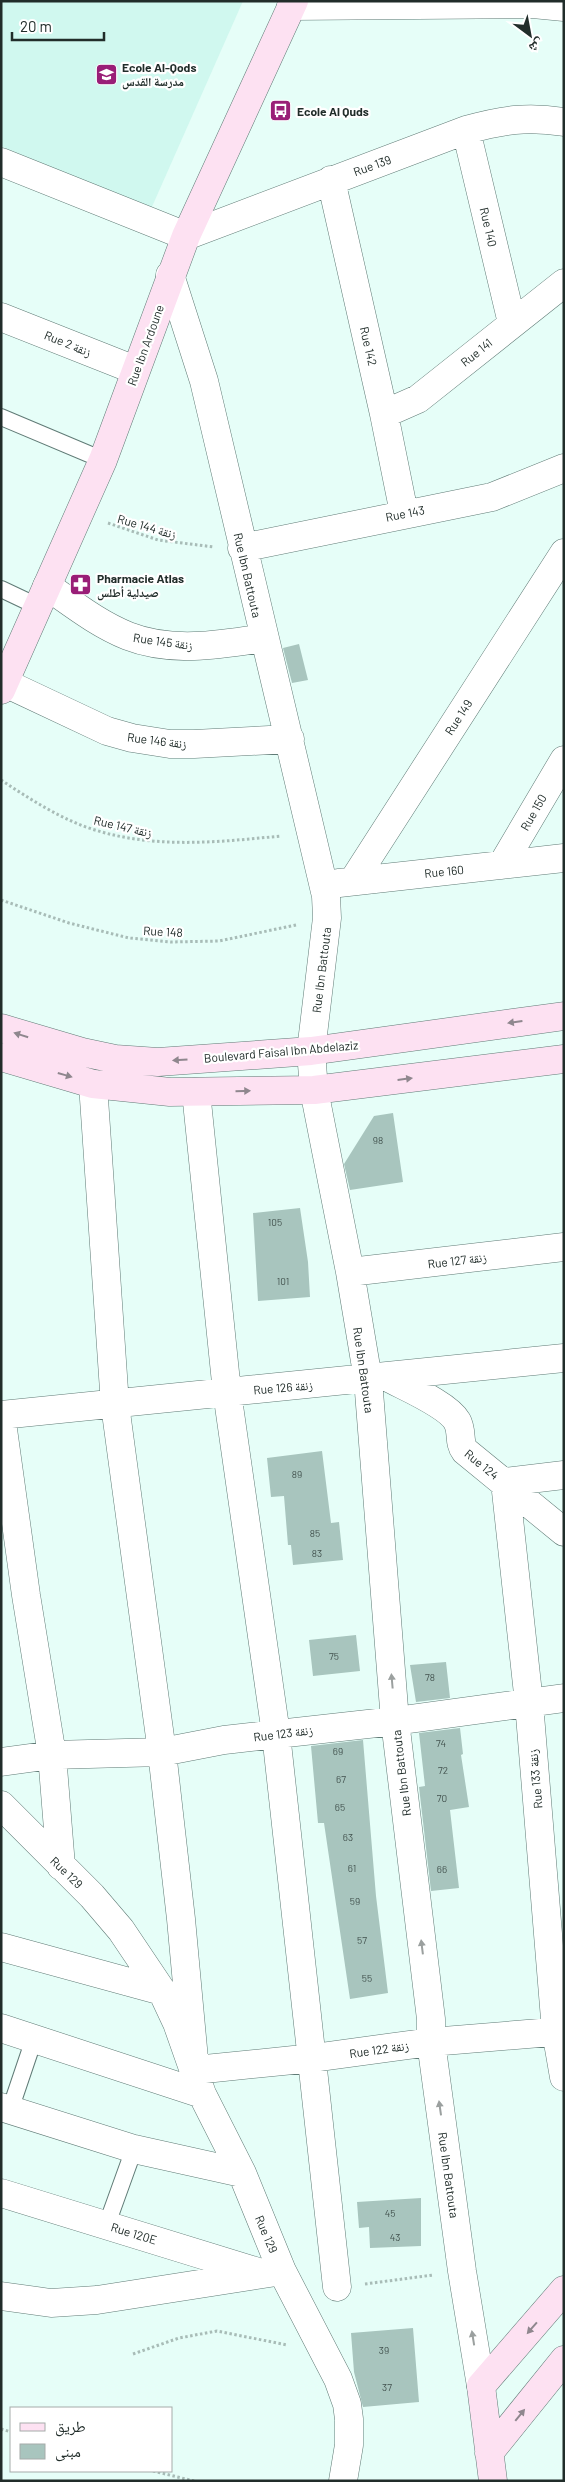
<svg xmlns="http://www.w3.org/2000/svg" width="565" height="2482" font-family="Barlow,'Noto Naskh Arabic',sans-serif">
<rect width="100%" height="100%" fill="#e6fef8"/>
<!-- built -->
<path fill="#d0f8ef" d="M1,1H243L151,209L1,146Z"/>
<!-- building -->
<path fill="#a8c5be" d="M299,644L308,680L292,683L283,648Z
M393,1113L403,1182L350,1190L344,1164L374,1116Z
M300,1208L308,1262L310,1297L258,1301L253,1213Z
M322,1451L331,1523L339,1522L343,1560L293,1565L291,1545H288L284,1496L271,1497L267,1458Z
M356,1635L360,1671L313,1676L309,1640Z
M446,1662L450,1698L416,1702L410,1665Z
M460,1728L463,1754L461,1755L469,1807L450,1810L459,1888L431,1891L419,1787L425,1786L419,1733Z
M363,1740L376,1896L388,1993L350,1999L324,1823H318L311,1746Z
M421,2198V2246L370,2248L369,2227L359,2228L357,2202Z
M413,2328L419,2402L363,2407L354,2372L351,2333Z"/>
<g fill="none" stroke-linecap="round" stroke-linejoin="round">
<defs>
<path id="lane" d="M1,417L103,460
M1,589L37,606
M10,2110L34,2039
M107,2224L134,2149"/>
<path id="street" d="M291,6L533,4L564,7
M466,130L512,323
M1,162L186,236L466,130C502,120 527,116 564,122
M331,180L384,414L404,513
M170,275L204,381L326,896L327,918L311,1051L314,1090L350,1272L368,1379L395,1721L431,2019V2042L462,2271L481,2386
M1,317L135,370
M384,414L418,399L564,283
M242,548L492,497L564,468
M47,586C73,604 98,624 128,636C171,653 219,645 263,638
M5,683L107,731L132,738L170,744H194L290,739
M502,865L564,760
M353,881L564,553
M339,883L564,858
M93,1084L115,1405L162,1752L181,1919L195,2070L313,2058L431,2042L564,2031
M196,1092L227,1392L276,1734L337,2287
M350,1272L564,1247
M387,1377C405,1387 447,1404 457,1421C463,1432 458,1442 465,1451L564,1532
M564,1475L505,1482L529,1703L556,2031L564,2077
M1,1762L52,1755L162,1752L224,1740L395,1721L564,1698
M1,1805L92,1896L121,1930L162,1991L177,2023L202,2094L242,2173L282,2271L338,2379L347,2404L349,2419V2445L343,2481
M61,1866L52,1755L26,1595L1,1415L564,1358
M1,1947L162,1991
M1,2028L202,2094
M1,2107L134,2149L242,2173
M1,2193L258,2272
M1,2296L51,2303L97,2300L282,2271"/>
<path id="secondary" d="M1,690L103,460L186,236L294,1
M1,1028L82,1052L115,1059L158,1062L311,1051L564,1016
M1,1057L93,1084L170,1092L314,1090L564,1059
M489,2453L564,2360
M493,2481L481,2386L564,2290"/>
</defs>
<!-- lane casing -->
<use href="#lane" stroke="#607b76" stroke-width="18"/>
<!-- street casing -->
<use href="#street" stroke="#607b76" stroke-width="29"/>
<!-- secondary casing -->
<use href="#secondary" stroke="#607b76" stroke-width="29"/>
<!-- path -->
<path stroke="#a8bcb7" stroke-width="3" stroke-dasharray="2.5 2.5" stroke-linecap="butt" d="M108,523L158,540L214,547
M1,780C30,799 62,820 95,830C156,849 219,842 281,836
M1,900L69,923L129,938L171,942L219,941L296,925
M365,2284L433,2275
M133,2354L179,2338L217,2331L287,2345
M1,2429L11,2432
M153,2471L194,2481"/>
<!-- lane -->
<use href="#lane" stroke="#fff" stroke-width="16"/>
<!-- street -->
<use href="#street" stroke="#fff" stroke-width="28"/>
<!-- secondary -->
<use href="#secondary" stroke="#fde1f2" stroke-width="28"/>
</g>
<!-- one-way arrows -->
<defs><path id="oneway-solid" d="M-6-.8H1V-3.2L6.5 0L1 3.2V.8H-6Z" transform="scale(1.25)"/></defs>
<g fill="#8f878e">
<use href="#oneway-solid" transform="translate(515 1022) rotate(172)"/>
<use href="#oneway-solid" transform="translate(21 1035) rotate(-163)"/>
<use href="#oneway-solid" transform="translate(180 1060) rotate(176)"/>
<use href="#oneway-solid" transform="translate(65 1075) rotate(16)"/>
<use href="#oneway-solid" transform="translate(405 1079) rotate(-7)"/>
<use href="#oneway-solid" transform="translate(243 1091) rotate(-1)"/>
<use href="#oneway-solid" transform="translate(532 2328) rotate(131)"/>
<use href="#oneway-solid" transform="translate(520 2415) rotate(-51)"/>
</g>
<g fill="#9ba09f">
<use href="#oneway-solid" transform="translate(392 1681) rotate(-95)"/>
<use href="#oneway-solid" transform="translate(422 1947) rotate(-97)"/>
<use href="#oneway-solid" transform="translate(440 2108) rotate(-98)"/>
<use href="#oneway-solid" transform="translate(473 2338) rotate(-99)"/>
</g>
<!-- icons -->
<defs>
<symbol id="school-square" viewBox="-11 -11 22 22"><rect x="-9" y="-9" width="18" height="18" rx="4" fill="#991e77" stroke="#fff"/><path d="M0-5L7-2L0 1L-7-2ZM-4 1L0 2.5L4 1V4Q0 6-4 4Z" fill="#fff"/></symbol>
<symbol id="bus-square" viewBox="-11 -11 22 22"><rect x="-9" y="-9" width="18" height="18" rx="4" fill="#991e77" stroke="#fff"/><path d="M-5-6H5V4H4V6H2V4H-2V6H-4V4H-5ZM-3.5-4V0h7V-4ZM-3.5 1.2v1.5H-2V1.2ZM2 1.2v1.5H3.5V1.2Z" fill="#fff"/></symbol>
<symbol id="pharmacy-square" viewBox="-11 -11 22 22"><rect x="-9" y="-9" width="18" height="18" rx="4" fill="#991e77" stroke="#fff"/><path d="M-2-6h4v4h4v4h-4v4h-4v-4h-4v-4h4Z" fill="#fff"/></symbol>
</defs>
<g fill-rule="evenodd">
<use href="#school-square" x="94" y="62" width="25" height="25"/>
<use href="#bus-square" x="268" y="98" width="25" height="25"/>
<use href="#pharmacy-square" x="68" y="572" width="25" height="25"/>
</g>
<g text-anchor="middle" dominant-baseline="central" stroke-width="4.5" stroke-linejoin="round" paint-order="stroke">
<!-- number labels -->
<g font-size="10" fill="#43534f">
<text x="378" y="1140">98</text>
<text x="275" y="1222">105</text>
<text x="283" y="1281">101</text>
<text x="297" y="1474">89</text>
<text x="315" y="1533">85</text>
<text x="317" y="1553">83</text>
<text x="334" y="1656">75</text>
<text x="430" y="1677">78</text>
<text x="441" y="1743">74</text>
<text x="338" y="1751">69</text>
<text x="443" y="1770">72</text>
<text x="341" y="1779">67</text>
<text x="442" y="1798">70</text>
<text x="340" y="1807">65</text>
<text x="348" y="1837">63</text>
<text x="352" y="1868">61</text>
<text x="442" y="1869">66</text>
<text x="355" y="1901">59</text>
<text x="362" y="1940">57</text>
<text x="367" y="1978">55</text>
<text x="390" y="2213">45</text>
<text x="395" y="2237">43</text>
<text x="384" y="2350">39</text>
<text x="387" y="2387">37</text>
</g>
<!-- poi labels -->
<g font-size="12" font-weight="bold" fill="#212d2a" stroke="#fff" text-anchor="start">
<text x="122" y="67">Ecole Al-Qods<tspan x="122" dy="14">مدرسة القدس</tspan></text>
<text x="297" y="111">Ecole Al Quds</text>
<text x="97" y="578">Pharmacie Atlas<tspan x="97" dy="14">صيدلية أطلس</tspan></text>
</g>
<!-- street labels -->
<g font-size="12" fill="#212d2a" stroke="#fff">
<text transform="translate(372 165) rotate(-20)">Rue 139</text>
<text transform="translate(489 227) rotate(77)">Rue 140</text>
<text transform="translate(68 343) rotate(22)">Rue 2 زنقة</text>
<text transform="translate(145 345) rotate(-70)">Rue Ibn Ardoune</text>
<text transform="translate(369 346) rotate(77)">Rue 142</text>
<text transform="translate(476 352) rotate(-39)">Rue 141</text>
<text transform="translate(405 513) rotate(-11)">Rue 143</text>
<text transform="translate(147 526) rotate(16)">Rue 144 زنقة</text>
<text transform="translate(248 575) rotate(77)">Rue Ibn Battouta</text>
<text transform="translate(163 641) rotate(8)">Rue 145 زنقة</text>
<text transform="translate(458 717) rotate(-57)">Rue 149</text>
<text transform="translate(157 740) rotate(7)">Rue 146 زنقة</text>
<text transform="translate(533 812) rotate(-60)">Rue 150</text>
<text transform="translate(123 826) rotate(13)">Rue 147 زنقة</text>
<text transform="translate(444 871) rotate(-6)">Rue 160</text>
<text transform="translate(163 931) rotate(3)">Rue 148</text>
<text transform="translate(321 970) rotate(-83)">Rue Ibn Battouta</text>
<text transform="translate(281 1051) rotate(-5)">Boulevard Faisal Ibn Abdelaziz</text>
<text transform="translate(457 1260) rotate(-7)">Rue 127 زنقة</text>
<text transform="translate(364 1370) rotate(82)">Rue Ibn Battouta</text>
<text transform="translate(283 1387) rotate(-5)">Rue 126 زنقة</text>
<text transform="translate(482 1464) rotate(39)">Rue 124</text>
<text transform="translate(283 1733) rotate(-7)">Rue 123 زنقة</text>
<text transform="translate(401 1773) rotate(-97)">Rue Ibn Battouta</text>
<text transform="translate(535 1779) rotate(-95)">Rue 133 زنقة</text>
<text transform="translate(67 1872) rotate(44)">Rue 129</text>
<text transform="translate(379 2049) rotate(-8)">Rue 122 زنقة</text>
<text transform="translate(449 2175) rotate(82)">Rue Ibn Battouta</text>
<text transform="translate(134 2233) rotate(17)">Rue 120E</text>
<text transform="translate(267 2234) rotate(67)">Rue 129</text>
</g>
</g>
<!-- border -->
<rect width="565" height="2482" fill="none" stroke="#212d2a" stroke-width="5"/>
<!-- legend -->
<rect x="10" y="2407" width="162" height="65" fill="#ffffff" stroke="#a6abaa"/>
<rect x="20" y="2423" width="25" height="8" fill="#fde1f2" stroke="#a6abaa"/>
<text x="55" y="2432" font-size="15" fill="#212d2a">طريق</text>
<rect x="20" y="2444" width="25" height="15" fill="#a8c5be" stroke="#a6abaa"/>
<text x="55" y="2457" font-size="15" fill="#212d2a">مبنى</text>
<!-- north arrow -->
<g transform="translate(530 35) rotate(148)" stroke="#ffffff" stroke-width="4" paint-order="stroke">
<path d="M0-4L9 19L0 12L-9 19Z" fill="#212d2a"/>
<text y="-8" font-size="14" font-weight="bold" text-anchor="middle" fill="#212d2a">ش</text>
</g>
<!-- scale -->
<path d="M12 32v8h92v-8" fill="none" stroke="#212d2a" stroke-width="2.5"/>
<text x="20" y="32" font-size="15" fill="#212d2a" stroke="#ffffff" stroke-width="4" paint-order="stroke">20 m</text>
</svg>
